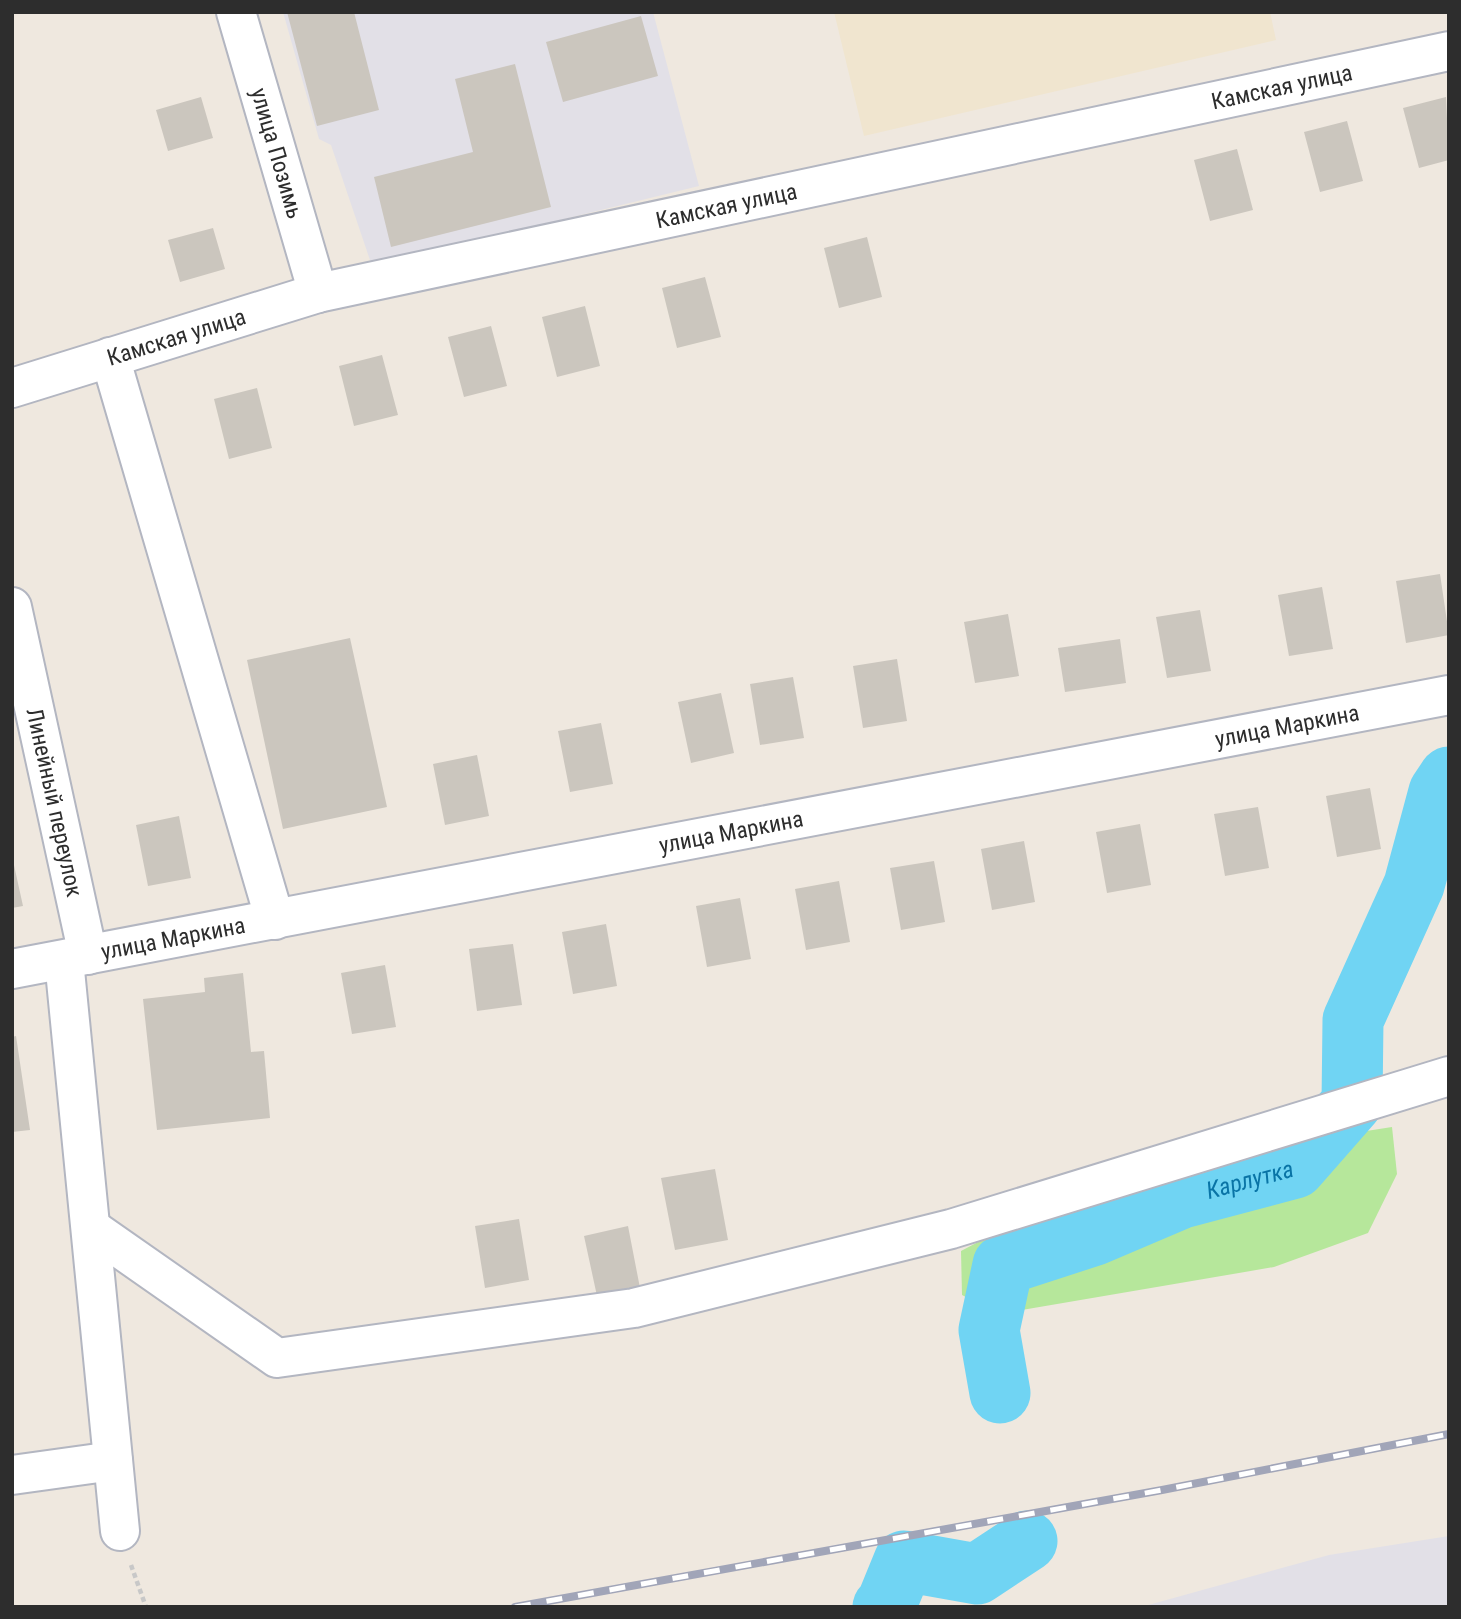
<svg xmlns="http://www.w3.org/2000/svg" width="1461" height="1619" font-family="'Roboto Condensed',sans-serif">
<rect width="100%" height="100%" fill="#efe8df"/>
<!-- industrial -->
<path fill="#e2e0e7" d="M283,12H653L699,186L372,266L331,145L319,139Z
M1449,1536V1607H1141L1329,1555Z"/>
<!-- education -->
<path fill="#f0e5cf" d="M834,12H1270L1276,40L864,136Z"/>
<!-- green -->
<path fill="#b6e79b" d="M1392,1127L1397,1174L1368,1233L1274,1267L999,1314L962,1295L961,1251L1016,1222L1251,1149Z"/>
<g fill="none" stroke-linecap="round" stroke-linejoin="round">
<!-- river -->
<g stroke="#70d4f3" stroke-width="61">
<path id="s1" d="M1000,1393L989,1330L1003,1265L1095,1235L1182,1198L1295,1168L1352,1103L1353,1020L1414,885L1439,792L1449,777"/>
<path d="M883,1607L886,1605L904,1561L977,1574L1027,1541"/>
</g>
</g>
<!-- building -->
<path fill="#cbc6be" d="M287,12H354L379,110L317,126Z
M641,16L658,76L563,102L546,42Z
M515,64L551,207L391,247L374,177L473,152L455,79Z
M201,97L213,138L168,151L156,110Z
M1446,97L1449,160L1419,168L1403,108Z
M1347,121L1363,181L1320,192L1304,132Z
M1237,149L1253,210L1210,221L1194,160Z
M213,228L225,269L180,282L168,240Z
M867,237L882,297L839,308L824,248Z
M705,277L721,337L677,348L662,288Z
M585,306L600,366L557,377L542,317Z
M491,326L507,386L464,397L448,337Z
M382,355L398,415L354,426L339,366Z
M257,388L272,448L229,459L214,399Z
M1440,574L1449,635L1406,643L1396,581Z
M1322,587L1333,649L1289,656L1278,595Z
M1200,610L1211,671L1167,678L1156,617Z
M1008,614L1019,676L975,683L964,622Z
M350,638L387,807L283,829L247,660Z
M1120,639L1126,683L1065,692L1058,648Z
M897,659L907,721L863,728L853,666Z
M793,677L804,738L760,745L750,684Z
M721,693L734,753L691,763L678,702Z
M601,723L613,784L570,792L558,731Z
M477,755L489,816L445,825L433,764Z
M1370,788L1381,849L1337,857L1326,796Z
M1258,807L1269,868L1225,876L1214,814Z
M179,816L191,878L148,886L136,825Z
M1140,824L1151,885L1107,893L1096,832Z
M1024,841L1035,902L992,910L981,849Z
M12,856L23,906L12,908Z
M934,861L945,922L901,930L890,868Z
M839,881L850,942L806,950L795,889Z
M740,898L751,959L707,967L696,906Z
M606,924L617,986L573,994L562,932Z
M513,944L522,1005L477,1011L469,949Z
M385,965L396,1027L352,1034L341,973Z
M243,973L251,1052L264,1051L270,1118L157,1130L143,999L205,992L204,978Z
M16,1036L30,1130L12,1132V1037Z
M715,1169L728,1240L675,1250L661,1178Z
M519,1219L529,1280L485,1288L475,1226Z
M628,1226L640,1288L597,1296L584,1236Z"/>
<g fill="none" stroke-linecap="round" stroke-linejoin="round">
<defs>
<g id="minor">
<path id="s2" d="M236,12L318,293"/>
<path d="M110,357L275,920"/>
<path id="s3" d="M12,388L318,293L1449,51"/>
<path id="s4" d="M12,607L88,955"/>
<path d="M64,960L120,1531"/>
<path id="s5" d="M12,969L1449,695"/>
<path d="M91,1228L277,1358L634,1308L951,1229L1449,1076"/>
<path d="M12,1475L113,1461"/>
</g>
</defs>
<!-- minor casing -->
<use href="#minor" stroke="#b3b6c1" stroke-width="42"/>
<!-- path -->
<path stroke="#c8c8c8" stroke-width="4.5" stroke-dasharray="5 3.5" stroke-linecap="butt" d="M131,1565L146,1607"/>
<!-- minor -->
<use href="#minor" stroke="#fff" stroke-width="38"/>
<defs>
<path id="rail" d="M515,1607L1162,1490L1449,1434"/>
</defs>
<!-- rail casing -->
<use href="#rail" stroke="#a1a5b8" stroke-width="8"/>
<!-- rail -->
<use href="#rail" stroke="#fff" stroke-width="5" stroke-dasharray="16" stroke-linecap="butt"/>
</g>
<g text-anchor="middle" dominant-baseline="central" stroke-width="5" stroke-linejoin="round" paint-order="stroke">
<!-- street labels -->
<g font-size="23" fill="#2d2d2d" stroke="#fff">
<text stroke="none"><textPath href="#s3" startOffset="1306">Камская улица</textPath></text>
<text stroke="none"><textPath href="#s2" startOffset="147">улица Позимь</textPath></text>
<text stroke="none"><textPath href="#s3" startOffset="738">Камская улица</textPath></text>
<text stroke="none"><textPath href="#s3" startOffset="172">Камская улица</textPath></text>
<text stroke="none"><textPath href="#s5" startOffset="1298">улица Маркина</textPath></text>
<text stroke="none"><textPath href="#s4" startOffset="200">Линейный переулок</textPath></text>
<text stroke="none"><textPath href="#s5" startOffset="732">улица Маркина</textPath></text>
<text stroke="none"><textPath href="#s5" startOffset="164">улица Маркина</textPath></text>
</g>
<!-- water labels -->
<g font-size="24" font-style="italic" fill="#0974a6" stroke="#fff">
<text stroke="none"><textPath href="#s1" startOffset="392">Карлутка</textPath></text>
</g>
</g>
<!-- border -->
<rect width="1461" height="1619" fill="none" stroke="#2d2d2d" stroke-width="28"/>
</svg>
